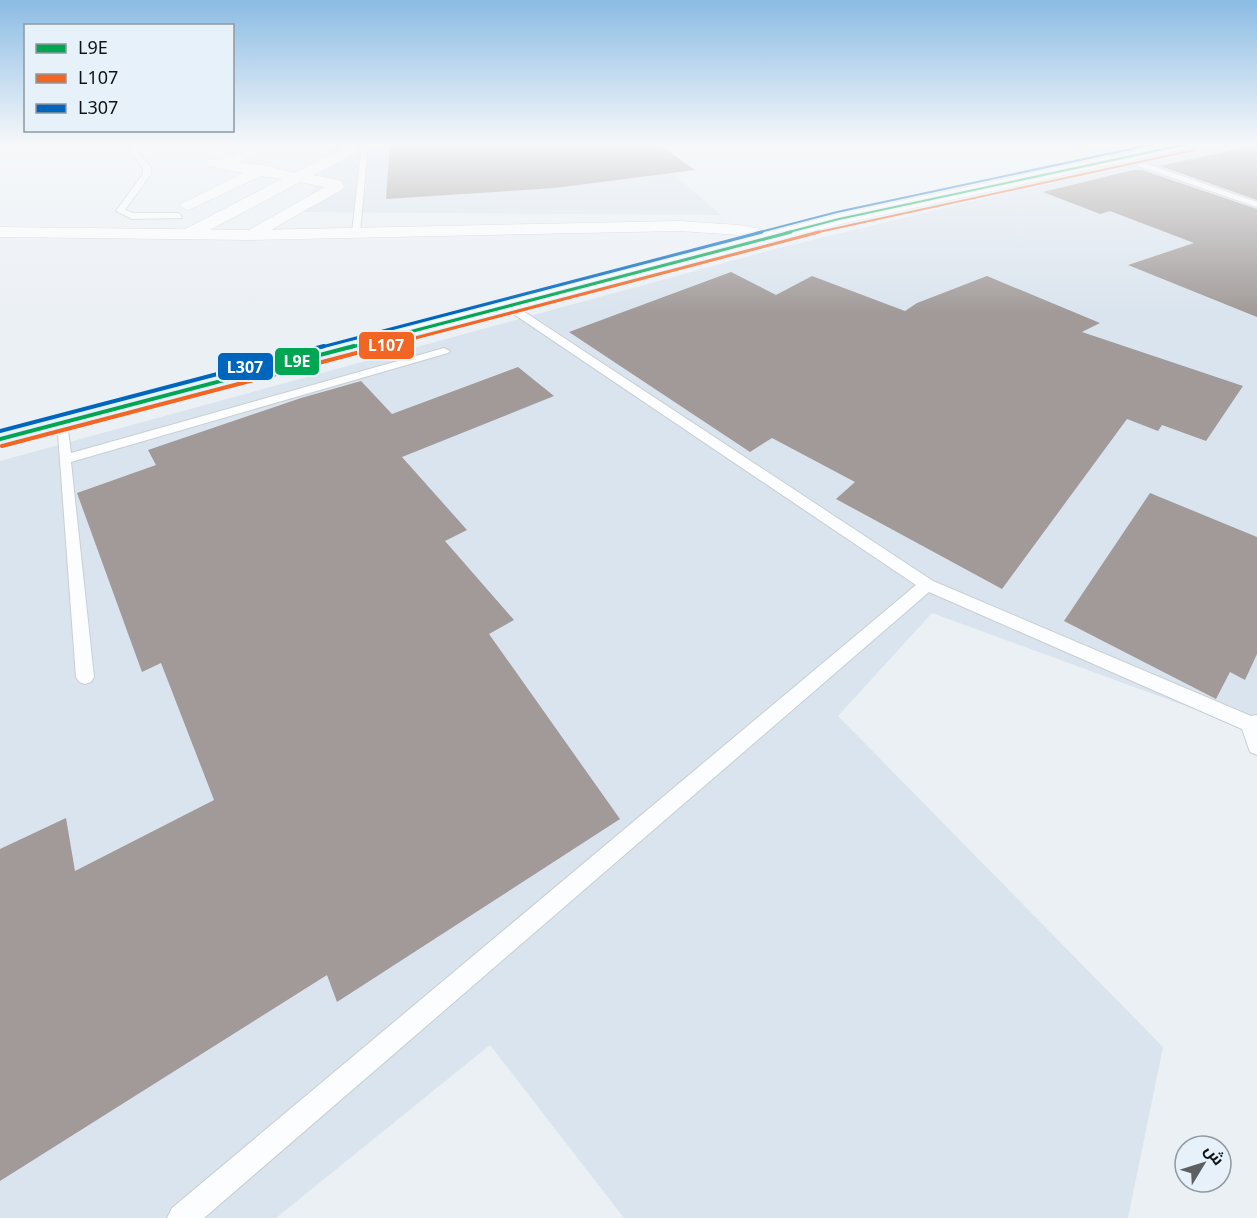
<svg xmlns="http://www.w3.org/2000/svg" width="1257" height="1218" font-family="'Noto Sans',Cairo,sans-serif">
<rect width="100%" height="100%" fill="#ebf0f5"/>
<!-- built -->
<path fill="#dae4ee" d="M335,143H638L721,215L303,212Z
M1063,143H1257V732L932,613L838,716L1163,1047L1128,1218H624L490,1045L276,1218H0V461L775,249L1127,164Z"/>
<!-- building -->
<path fill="#a19a99" d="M390,142H656L695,170L555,188L386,199Z
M1257,145V200L1160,166Z
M1133,170H1142L1257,209V317L1128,265L1194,243L1110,211L1100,214L1043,192Z
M731,272L776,295L812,276L905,311L917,303L987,276L1100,323L1082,332L1243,386L1206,441L1162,425L1158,431L1127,419L1002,589L836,499L855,482L772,438L750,452L569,332Z
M518,367L554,396L402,457L467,530L445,541L514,620L489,634L620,819L337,1002L327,975L0,1181V849L66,818L75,871L214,800L161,663L142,672L77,493L156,465L148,450L301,398L361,381L392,414Z
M1150,493L1257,537V654L1245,680L1230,672L1216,699L1064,621Z"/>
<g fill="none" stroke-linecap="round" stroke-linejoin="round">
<defs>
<path id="lane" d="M135,143H141L137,151L151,168V174L125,210L133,213H179L182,218L132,219L116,211L143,174V168L130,151Z
M362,143H368L360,233L356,236L352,233Z
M1121,155L1257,202V207L1118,159Z
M503,303H511L933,581L1251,716L1257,715V755L1250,752L1242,729L929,592L204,1218H167L172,1208L916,585L503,307Z
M444,348L450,351L448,353L71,462L94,677L91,682L85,684L79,682L76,677L57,420H65L67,423L71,453Z"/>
<path id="street" d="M262,143H280L237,163L263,165L295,173L345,147L348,143H361L355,153L313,175L341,181L344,187L341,190L255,239H243L240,235L325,187L300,182L193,239H181L178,235L181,231L282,179L261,176L193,208L187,210L179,205L243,173L208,166L206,163L208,160H220Z"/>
<path id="secondary" d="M679,221L739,225L777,232L780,236L771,241L739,235L679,231L249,240L0,237V227L249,230Z"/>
<path id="primary" d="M1175,143H1199L1192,147L841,224L0,447V431L839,214Z"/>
</defs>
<!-- lane casing -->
<use href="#lane" stroke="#caced2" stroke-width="2"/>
<!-- street casing -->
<use href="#street" stroke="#caced2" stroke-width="1"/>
<!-- secondary casing -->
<use href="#secondary" stroke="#caced2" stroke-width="1"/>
<!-- primary casing -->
<use href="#primary" stroke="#caced2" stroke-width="1"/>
<!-- lane -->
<use href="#lane" fill="#fcfdfe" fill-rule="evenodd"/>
<!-- street -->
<use href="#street" fill="#fcfdfe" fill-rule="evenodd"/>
<!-- secondary -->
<use href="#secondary" fill="#fcfdfe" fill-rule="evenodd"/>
<!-- primary -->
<use href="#primary" fill="#fcfdfe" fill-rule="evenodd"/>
<defs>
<path id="bus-1-far2" d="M785,233L839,219L1192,143"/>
<path id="bus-1-far1" d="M348,348L791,232"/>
<path id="bus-1" d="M0,439L354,346"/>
<path id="bus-2-far2" d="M814,233L1194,150"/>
<path id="bus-2-far1" d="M377,348L819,232"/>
<path id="bus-2" d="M2,446L383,346"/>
<path id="bus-3-far2" d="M756,233L837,212L1159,143"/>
<path id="bus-3-far1" d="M318,348L762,232"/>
<path id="bus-3" d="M0,431L324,346"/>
</defs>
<!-- bus-1-far2 casing -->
<use href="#bus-1-far2" stroke="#e7f1f9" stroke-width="4.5"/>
<!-- bus-1-far1 casing -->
<use href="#bus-1-far1" stroke="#e7f1f9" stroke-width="6"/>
<!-- bus-1 casing -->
<use href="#bus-1" stroke="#e7f1f9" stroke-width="8"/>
<!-- bus-2-far2 casing -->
<use href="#bus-2-far2" stroke="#e7f1f9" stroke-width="4.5"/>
<!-- bus-2-far1 casing -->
<use href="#bus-2-far1" stroke="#e7f1f9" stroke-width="6"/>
<!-- bus-2 casing -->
<use href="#bus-2" stroke="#e7f1f9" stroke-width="8"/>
<!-- bus-3-far2 casing -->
<use href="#bus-3-far2" stroke="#e7f1f9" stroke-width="4.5"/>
<!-- bus-3-far1 casing -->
<use href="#bus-3-far1" stroke="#e7f1f9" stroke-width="6"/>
<!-- bus-3 casing -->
<use href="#bus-3" stroke="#e7f1f9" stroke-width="8"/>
<!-- bus-1-far2 -->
<use href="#bus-1-far2" stroke="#00a651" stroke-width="2"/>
<!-- bus-1-far1 -->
<use href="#bus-1-far1" stroke="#00a651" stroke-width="3"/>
<!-- bus-1 -->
<use href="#bus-1" stroke="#00a651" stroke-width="4"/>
<!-- bus-2-far2 -->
<use href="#bus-2-far2" stroke="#f26522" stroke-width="2"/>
<!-- bus-2-far1 -->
<use href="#bus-2-far1" stroke="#f26522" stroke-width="3"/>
<!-- bus-2 -->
<use href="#bus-2" stroke="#f26522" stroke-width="4"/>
<!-- bus-3-far2 -->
<use href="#bus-3-far2" stroke="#0065bd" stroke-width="2"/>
<!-- bus-3-far1 -->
<use href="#bus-3-far1" stroke="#0065bd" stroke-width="3"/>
<!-- bus-3 -->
<use href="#bus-3" stroke="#0065bd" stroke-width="4"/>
</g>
<!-- sky -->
<linearGradient id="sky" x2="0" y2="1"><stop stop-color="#8bbce4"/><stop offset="0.46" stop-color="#f6f8fa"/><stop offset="1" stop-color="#f6f8fa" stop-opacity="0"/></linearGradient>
<rect width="1257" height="313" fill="url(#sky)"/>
<g stroke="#e7f1f9" stroke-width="2">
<rect x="358" y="331" width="57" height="29" rx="6" fill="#f26522"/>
<rect x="274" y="347" width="46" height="29" rx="6" fill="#00a651"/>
<rect x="217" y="352" width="57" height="29" rx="6" fill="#0065bd"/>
</g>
<g font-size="16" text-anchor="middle" font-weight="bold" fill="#fff">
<text x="386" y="351">L107</text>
<text x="297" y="367">L9E</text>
<text x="245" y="373">L307</text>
</g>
<!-- legend -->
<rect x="24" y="24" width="210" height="108" fill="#e7f1f9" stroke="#91989e" stroke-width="1.5"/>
<rect x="36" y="44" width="30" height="9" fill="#00a651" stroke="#91989e" stroke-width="1.5"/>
<text x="78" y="54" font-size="18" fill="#0f1315">L9E</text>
<rect x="36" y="74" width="30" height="9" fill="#f26522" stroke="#91989e" stroke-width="1.5"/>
<text x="78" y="84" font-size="18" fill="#0f1315">L107</text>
<rect x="36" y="104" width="30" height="9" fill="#0065bd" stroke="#91989e" stroke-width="1.5"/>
<text x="78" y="114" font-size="18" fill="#0f1315">L307</text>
<!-- north arrow -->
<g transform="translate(1203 1164) rotate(52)"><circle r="28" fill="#e7f1f9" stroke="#91989e" stroke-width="1.5"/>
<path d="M0-4.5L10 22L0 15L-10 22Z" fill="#5c6063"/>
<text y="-9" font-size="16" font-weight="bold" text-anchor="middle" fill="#0f1315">ش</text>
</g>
</svg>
